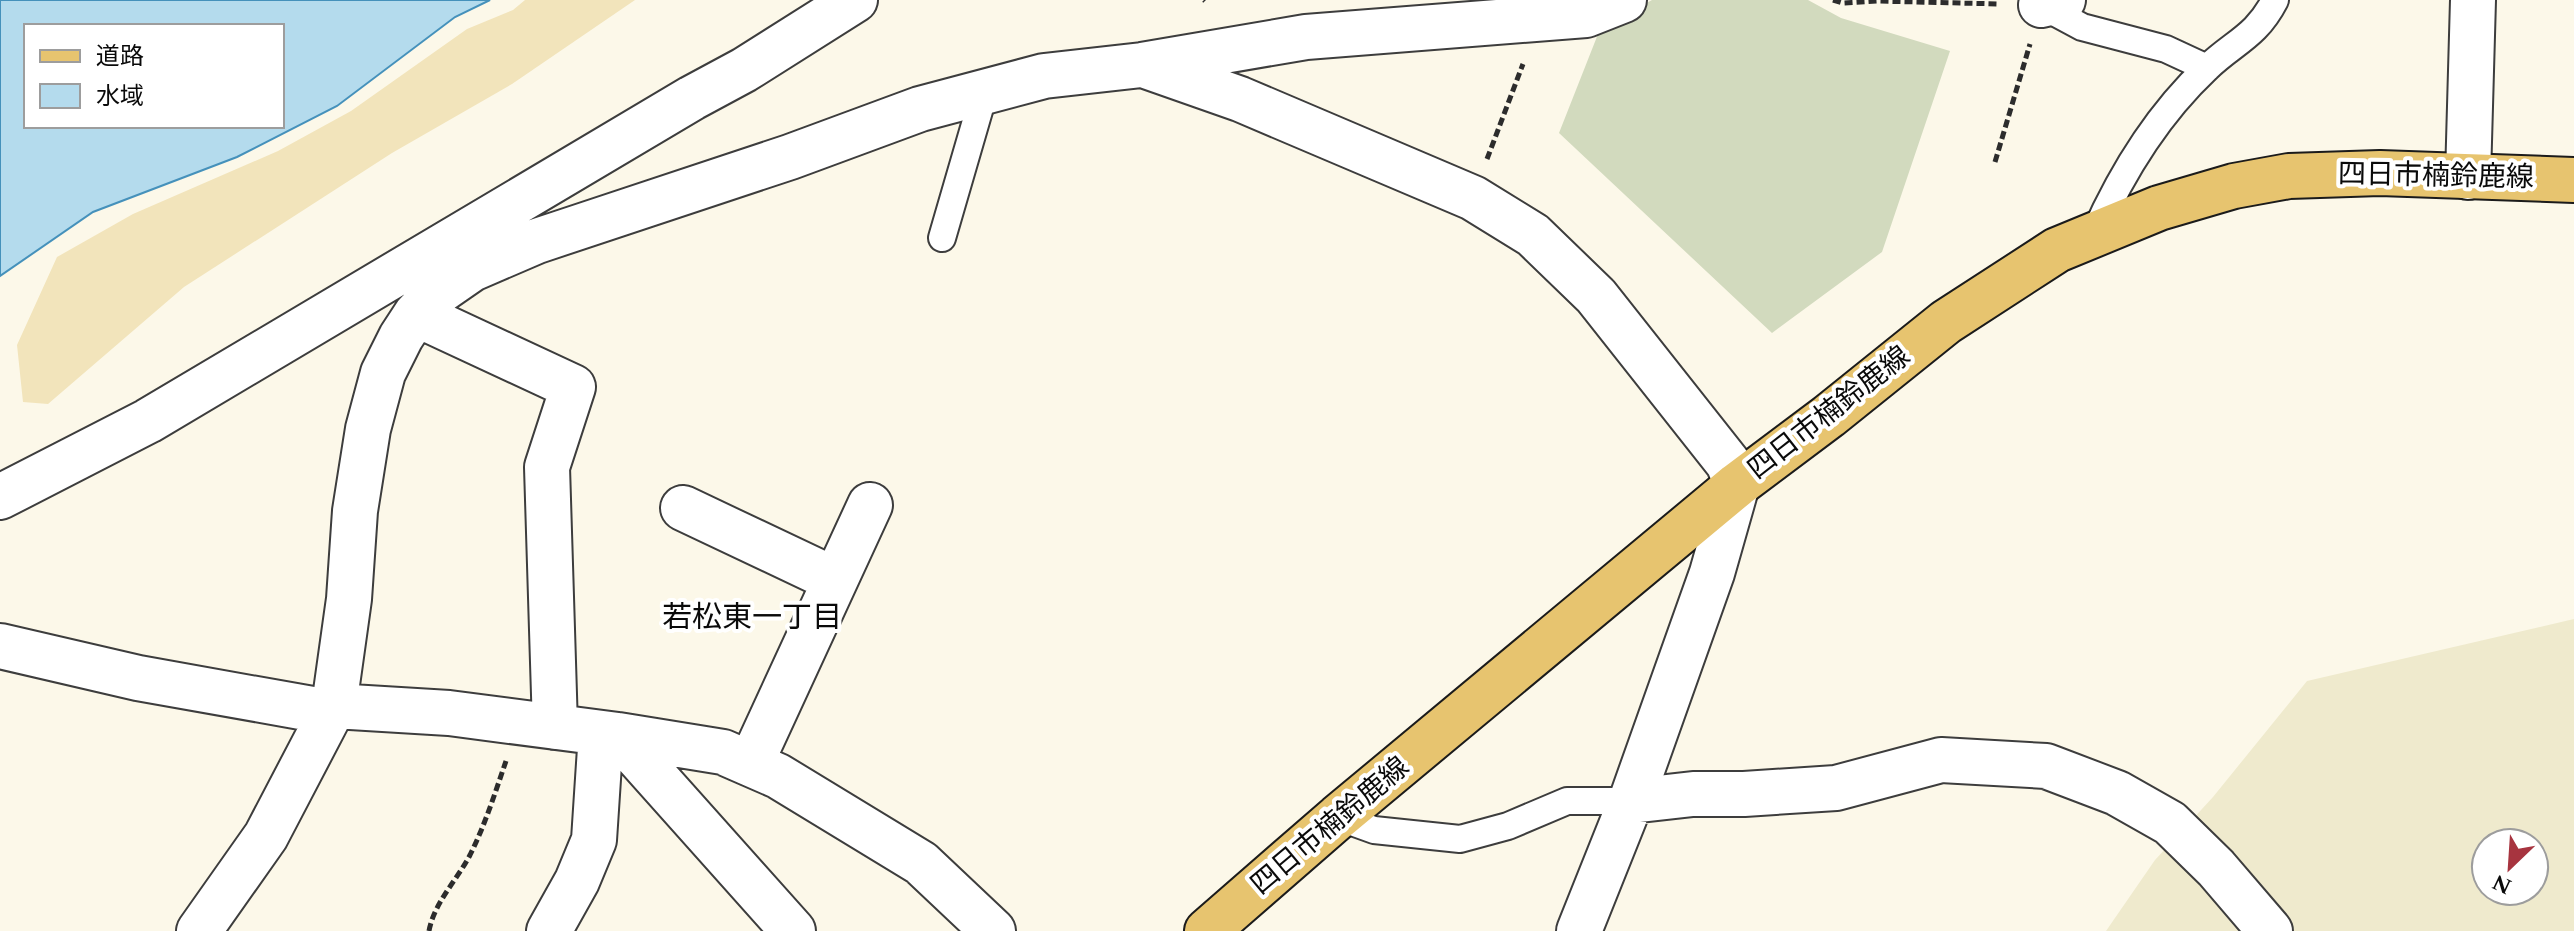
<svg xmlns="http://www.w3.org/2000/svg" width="2574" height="931" font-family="Spectral,'Noto Sans JP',serif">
<rect width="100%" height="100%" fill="#fcf8e9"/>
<!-- farmland -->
<path fill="#efeacd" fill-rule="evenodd" d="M2574,619V931H2106L2155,860L2213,797L2307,681ZM2486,843H2534V891H2486Z"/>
<!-- sand -->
<path fill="#f2e4bb" d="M525,0H635L512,84L392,153L184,287L48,404L23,402L17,345L57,257L133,214L278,151L351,111L467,29L513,10Z"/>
<!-- cemetery -->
<path fill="#d2dabe" d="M1652,0H1808L1841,18L1950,51L1882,252L1772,333L1559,133L1600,29Z"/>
<!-- water -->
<path fill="#b4dbed" stroke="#4591bb" stroke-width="2" fill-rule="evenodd" d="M0,0H490L455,17L337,106L237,157L93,212L0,276ZM26,26H282V126H26Z"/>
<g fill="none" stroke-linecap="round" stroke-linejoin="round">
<defs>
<path id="service" d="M2041,5L2082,27L2166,49L2207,68
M2094,235C2121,174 2158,114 2207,68C2234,42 2256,37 2275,0
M942,238L985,90
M1338,817L1374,830L1460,839L1508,826L1567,801H1631"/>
<path id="minor" d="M2041,5L2063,0
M1146,66L1240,99L1473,198L1533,235L1596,296L1728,463L1737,485L1712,573L1631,801L1579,931
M2468,177L2473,0
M416,314L573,387L547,467L555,727
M0,497L148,421L692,98L744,70L855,0
M683,508L835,580
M0,646L138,678L329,712
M334,706L449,713L618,735L723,752L778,776L921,863L993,931
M618,735L793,931
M751,763L870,505
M1631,801L1693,794H1744L1836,788L1941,760L2046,766L2117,793L2170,823L2216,868L2270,931
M199,931L266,836L334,706L349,599L355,511L368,429L383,373L401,337L416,314L433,296L472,269L537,241L790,157L920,109L1044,76L1142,65L1306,37L1586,15L1624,0
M549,931L577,881L594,840L601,733"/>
<path id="primary" d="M1207,931L1338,817L1737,485L1829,416L1946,322L2057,250L2159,208L2234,186L2289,176L2380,173L2574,180"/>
</defs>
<!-- service casing -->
<use href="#service" stroke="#3d3d3d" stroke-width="30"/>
<!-- minor casing -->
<use href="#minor" stroke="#3d3d3d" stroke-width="48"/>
<!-- primary casing -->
<use href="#primary" stroke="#1b1b1b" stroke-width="48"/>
<!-- path -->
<path stroke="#2c2c2c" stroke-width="5" stroke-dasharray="8 4" stroke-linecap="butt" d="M1204,0L1205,1
M1833,0L1843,3L1877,1L2000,4
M1487,159L1523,64
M1995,162L2030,44
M429,931C434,903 457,880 470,855C485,825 495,793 506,761"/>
<!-- service -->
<use href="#service" stroke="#fff" stroke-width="26"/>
<!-- minor -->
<use href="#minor" stroke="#fff" stroke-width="44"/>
<!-- primary -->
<use href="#primary" stroke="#e7c46f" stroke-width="44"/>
</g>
<g text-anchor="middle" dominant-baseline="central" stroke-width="8" stroke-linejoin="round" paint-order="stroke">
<!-- street labels -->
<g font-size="28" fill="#0a0a0a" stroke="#fff">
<text transform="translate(2436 176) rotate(1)">四日市楠鈴鹿線</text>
<text transform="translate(1829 413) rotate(-38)">四日市楠鈴鹿線</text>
<text transform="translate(1330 826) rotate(-40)">四日市楠鈴鹿線</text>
</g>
<!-- neighbourhood labels -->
<g font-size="30" fill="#0a0a0a" stroke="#fff">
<text x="752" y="618">若松東一丁目</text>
</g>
</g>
<!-- legend -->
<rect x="24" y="24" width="260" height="104" fill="#ffffff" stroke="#9d9d9d" stroke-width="2"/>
<rect x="40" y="50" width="40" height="12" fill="#e7c46f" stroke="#9d9d9d" stroke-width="2"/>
<text x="96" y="64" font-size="24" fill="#0a0a0a">道路</text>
<rect x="40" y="84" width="40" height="24" fill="#b4dbed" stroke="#9d9d9d" stroke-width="2"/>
<text x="96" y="104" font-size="24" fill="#0a0a0a">水域</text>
<!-- north arrow -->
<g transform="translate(2510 867) rotate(205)"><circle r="38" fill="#ffffff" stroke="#9d9d9d" stroke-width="2"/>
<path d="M0-6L14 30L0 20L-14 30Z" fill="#a7343f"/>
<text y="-12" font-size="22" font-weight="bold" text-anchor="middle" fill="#0a0a0a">N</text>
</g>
</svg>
